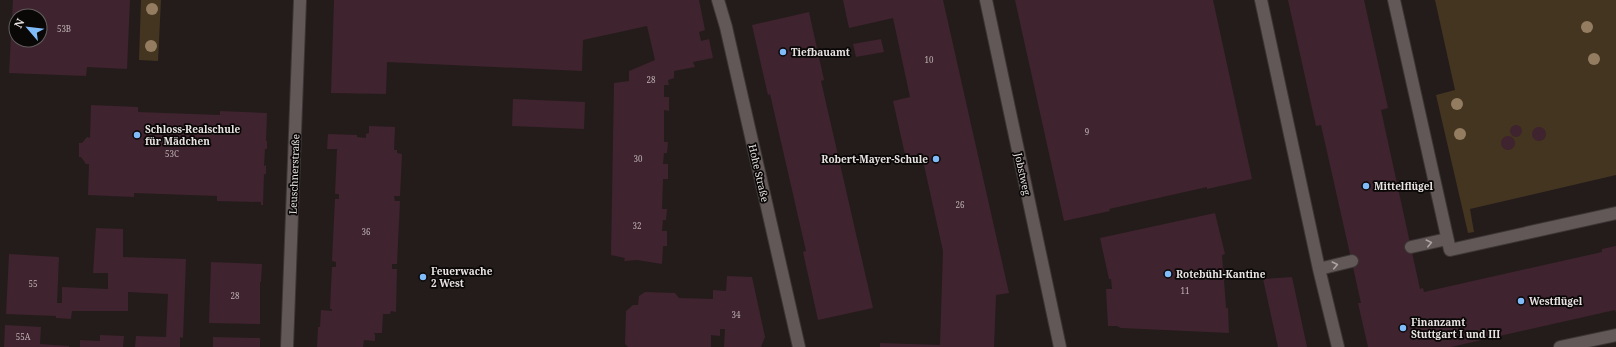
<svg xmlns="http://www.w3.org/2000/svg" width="1616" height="347" font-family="'Noto Serif',serif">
<rect width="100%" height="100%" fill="#241c1b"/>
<!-- green -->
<path fill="#443520" d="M141,0H161L158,61L139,60Z
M1435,0H1616V175L1470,209L1474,232L1468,233L1436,95L1455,90Z"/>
<!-- building -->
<path fill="#3f232e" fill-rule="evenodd" d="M13,0H130L127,69L87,67L86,76L9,73ZM16,16H40V40H16Z
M334,0H699L705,30L699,32L701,41L709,39L713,58L693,62L695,67L674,71V78L668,80L669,85H664V97H669V111L664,110V142H668L667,153H664L663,164H668V179H663L662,209H667L666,220H663L662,231H667V246H663L662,264L637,260L624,261L625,258L611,255L614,83L629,81V71L655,60L647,26L583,40L582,71L387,62L386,94L331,93Z
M843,0H943L1009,293L996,295L994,347H880V343L940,345L943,251L922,156L906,159L893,101L910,97L893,18L849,28Z
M1015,0H1213L1252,179L1207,189V187L1109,209L1110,211L1064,221Z
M1288,0H1364L1388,108L1381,110L1420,289L1423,288L1424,292L1602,252V249L1616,246V313L1615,310L1451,347H1368L1358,303H1361L1321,125L1316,126Z
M809,12L824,80L821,81L873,308L818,320L803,252L806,251L770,94L768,95L752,25Z
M881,39L884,52L856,57L853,44Z
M513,99L585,102L584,129L512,126Z
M91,105L138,107V112L220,115V111L267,113L266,141H267V149H265L264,166L266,165V174H264L263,205H261V202L217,201V196L134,193V197L88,195L89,164H86L81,157H79V143H82L87,137L90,138Z
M1510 131a6 6 0 1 1 12 0a6 6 0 1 1-12 0Z
M369,126L395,127L394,150H397V153L402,154L400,196H394L395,201H400L397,264H392V269H397L396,312L391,311L390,314H383L382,333H374L375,335V341L364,340L363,347H317L318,327H320L321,310L332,311V309H330L332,267H336V262L332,261L335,199H339V194H335L337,150L338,149H327L328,134L357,135V137L366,138V134L369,133Z
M1532 134a7 7 0 1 1 14 0a7 7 0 1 1-14 0Z
M1501 143a7 7 0 1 1 14 0a7 7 0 1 1-14 0Z
M1215,213L1225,254L1222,255L1223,269H1227L1228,280H1224L1226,308H1228L1229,333L1121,328L1117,326H1108L1106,289H1112L1111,279H1109L1100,238Z
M96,228L123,229V257L186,259L183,338L180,337V347H135L136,336L166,337L168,294L128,292V311H72L71,319L56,318V316L6,314L9,254L59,257L57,303H62V287L108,289V273H93Z
M211,262L262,264L261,282H260V324L209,323Z
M727,276L752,277L765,337L761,347H724L725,329H720V336L711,335V347H628L625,344L626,311L633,305H638L639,296L645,292L675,293L679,298L713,299V290L726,291Z
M1292,277L1307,347H1278L1263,279Z
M5,325L41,327L40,344L69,346V347H4Z
M100,335L124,336L123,347H80V340L100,341Z
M213,337L260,338V347H213Z"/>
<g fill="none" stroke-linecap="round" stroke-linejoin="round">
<defs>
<path id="service" d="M1261,0L1319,269L1338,347
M1394,0L1450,250L1616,213
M1411,247L1447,239
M1319,269L1352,261
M1560,347L1616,335"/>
<path id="pedestrian" d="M718,0L726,27L799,347
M986,0L1060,347"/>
<path id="minor" d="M287,347L300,0"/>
</defs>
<!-- service casing -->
<use href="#service" stroke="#3d3636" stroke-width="14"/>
<!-- pedestrian casing -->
<use href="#pedestrian" stroke="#3d3636" stroke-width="14"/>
<!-- minor casing -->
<use href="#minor" stroke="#3d3636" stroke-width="14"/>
<!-- service -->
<use href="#service" stroke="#625857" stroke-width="12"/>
<!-- pedestrian -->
<use href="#pedestrian" stroke="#625857" stroke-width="12"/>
<!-- minor -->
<use href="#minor" stroke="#625857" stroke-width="12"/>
</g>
<!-- trees -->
<g fill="#947c61">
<circle cx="152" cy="9" r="6"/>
<circle cx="1587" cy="27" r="6"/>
<circle cx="151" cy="46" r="6"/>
<circle cx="1594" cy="59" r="6"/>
<circle cx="1457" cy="104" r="6"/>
<circle cx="1460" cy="134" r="6"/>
</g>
<!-- one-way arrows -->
<defs><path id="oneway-chevron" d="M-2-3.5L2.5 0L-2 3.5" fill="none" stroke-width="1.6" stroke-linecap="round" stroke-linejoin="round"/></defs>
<g stroke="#aca4a3">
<use href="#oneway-chevron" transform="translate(1429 243) rotate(-13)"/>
<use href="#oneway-chevron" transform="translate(1335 265) rotate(-13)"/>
</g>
<!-- markers -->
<g fill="#81bcfa" stroke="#0a0707" stroke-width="1.5">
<circle cx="783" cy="52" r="4"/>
<circle cx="137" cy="135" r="4"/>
<circle cx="936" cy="159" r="4"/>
<circle cx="1366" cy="186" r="4"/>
<circle cx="1168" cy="274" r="4"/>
<circle cx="423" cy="277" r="4"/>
<circle cx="1521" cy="301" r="4"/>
<circle cx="1403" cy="328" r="4"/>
</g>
<g text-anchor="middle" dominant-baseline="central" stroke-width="3.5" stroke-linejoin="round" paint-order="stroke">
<!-- number labels -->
<g font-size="8" fill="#beb2b5">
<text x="64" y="28">53B</text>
<text x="929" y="59">10</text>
<text x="651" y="79">28</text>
<text x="1087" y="131">9</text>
<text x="172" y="153">53C</text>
<text x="638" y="158">30</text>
<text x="960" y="204">26</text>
<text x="637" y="225">32</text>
<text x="366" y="231">36</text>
<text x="33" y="283">55</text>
<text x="1185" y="290">11</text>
<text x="235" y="295">28</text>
<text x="736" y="314">34</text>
<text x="23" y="336">55A</text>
</g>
<!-- poi labels -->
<g font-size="10" font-weight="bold" fill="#e8e2e2" stroke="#0a0707" text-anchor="start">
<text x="791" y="52">Tiefbauamt</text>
<text x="145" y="129">Schloss-Realschule<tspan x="145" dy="12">für Mädchen</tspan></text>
<text x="928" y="159" text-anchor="end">Robert-Mayer-Schule</text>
<text x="1374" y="186">Mittelflügel</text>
<text x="431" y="271">Feuerwache<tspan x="431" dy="12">2 West</tspan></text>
<text x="1176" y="274">Rotebühl-Kantine</text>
<text x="1529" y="301">Westflügel</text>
<text x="1411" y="322">Finanzamt<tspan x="1411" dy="12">Stuttgart I und III</tspan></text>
</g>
<!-- street labels -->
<g font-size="10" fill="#e8e2e2" stroke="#0a0707">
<text transform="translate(759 173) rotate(77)">Hohe Straße</text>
<text transform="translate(294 174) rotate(-88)">Leuschnerstraße</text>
<text transform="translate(1023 174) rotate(78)">Jobstweg</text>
</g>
</g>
<!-- north arrow -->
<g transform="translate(28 28) rotate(298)"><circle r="19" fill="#0a0707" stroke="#635f5f"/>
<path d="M0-3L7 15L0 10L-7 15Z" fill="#81bcfa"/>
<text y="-6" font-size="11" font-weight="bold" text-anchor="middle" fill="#e8e2e2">N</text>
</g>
</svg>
